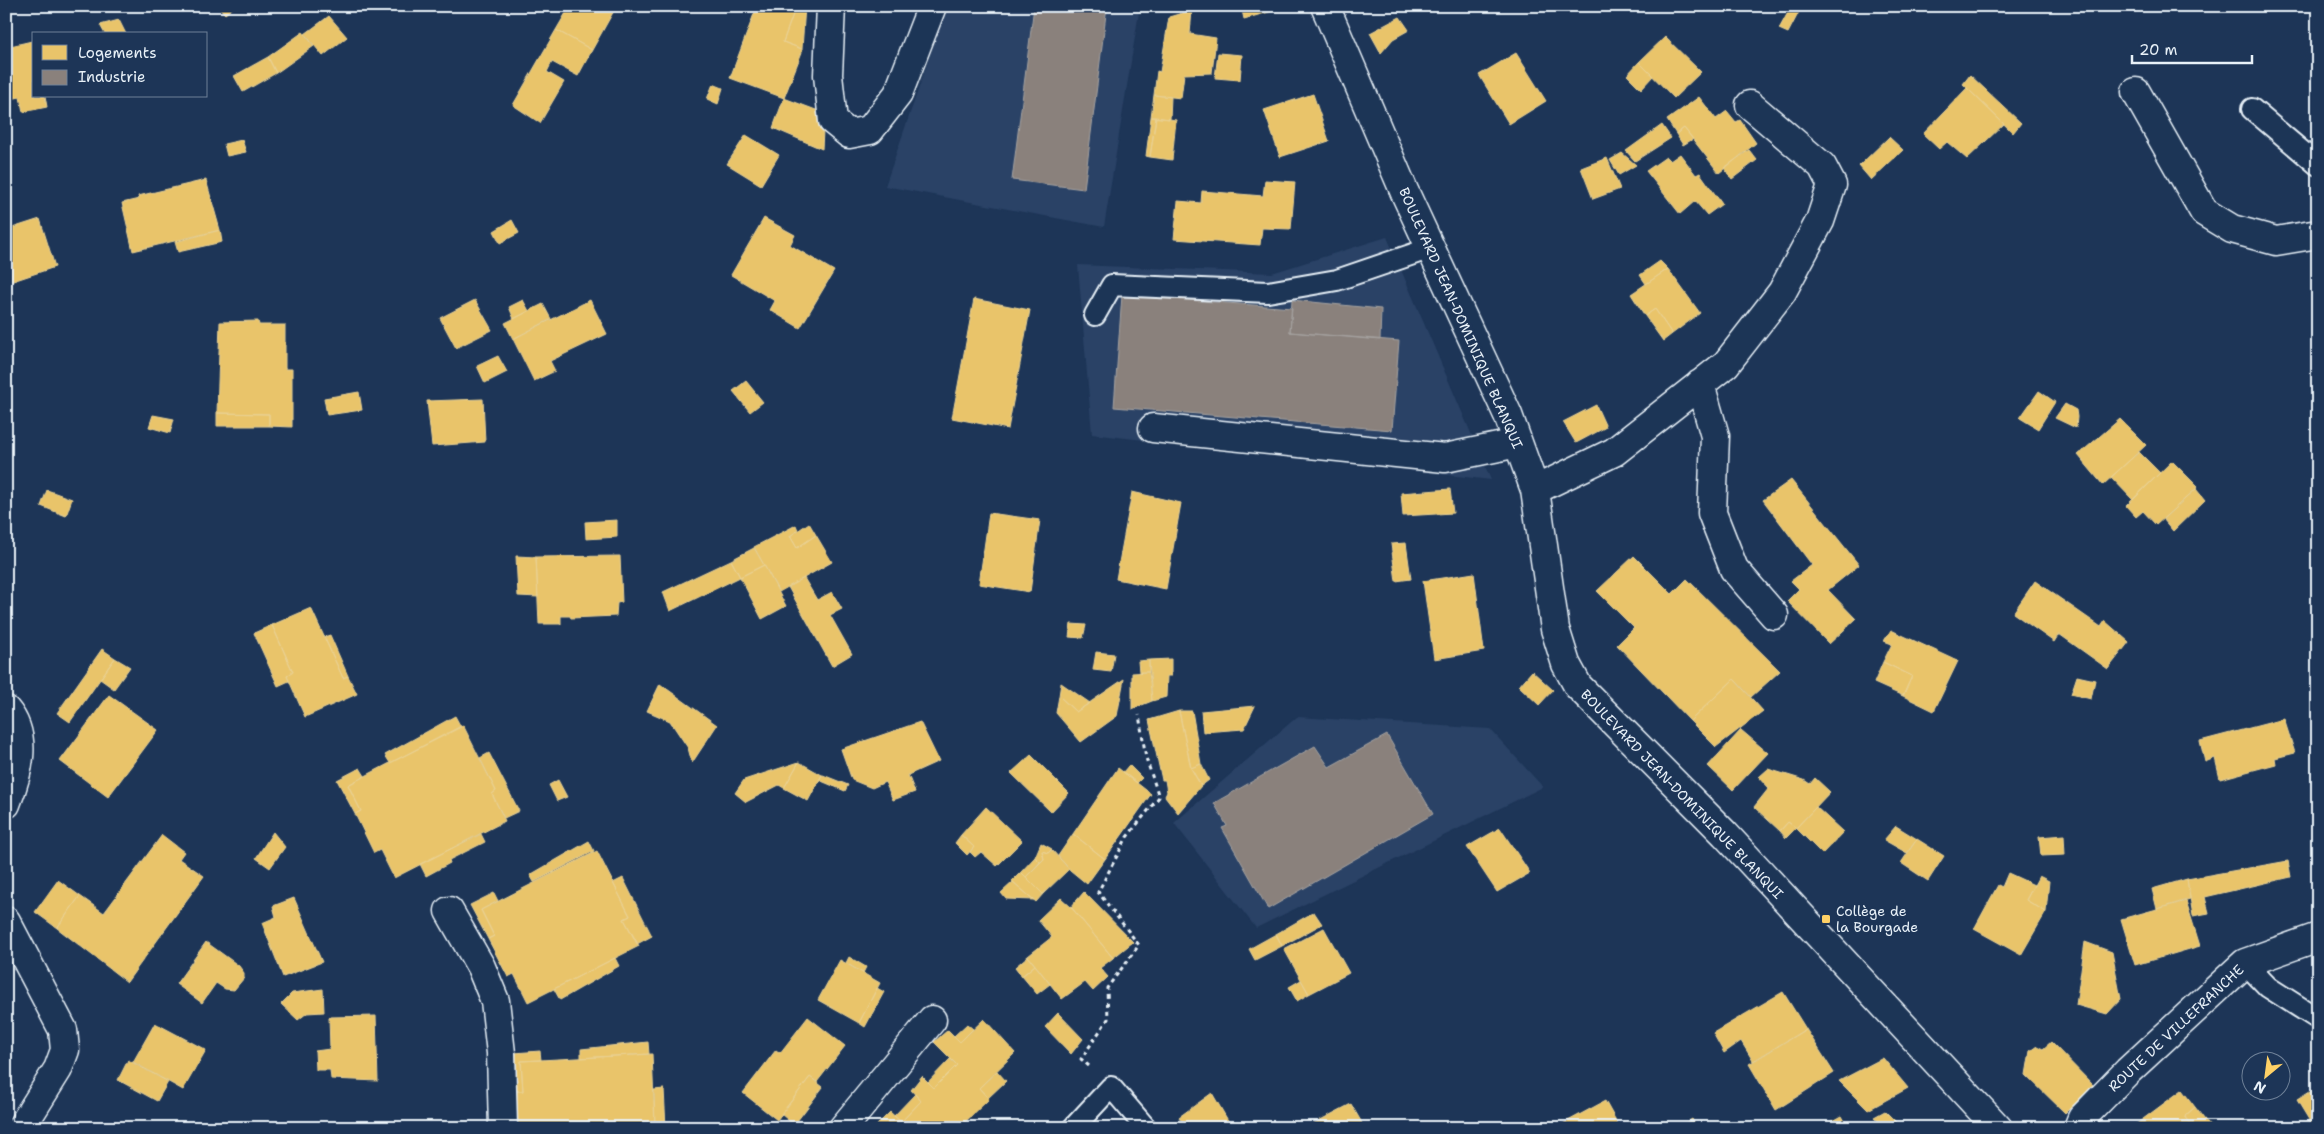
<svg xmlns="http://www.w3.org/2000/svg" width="2324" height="1134" font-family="'Shantell Sans',sans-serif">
<rect width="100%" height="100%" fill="#1d3557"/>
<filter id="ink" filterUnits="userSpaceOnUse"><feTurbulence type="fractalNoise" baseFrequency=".02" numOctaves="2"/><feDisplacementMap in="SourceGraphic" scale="10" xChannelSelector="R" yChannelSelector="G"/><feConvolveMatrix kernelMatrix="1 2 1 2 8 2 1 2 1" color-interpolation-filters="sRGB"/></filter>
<g filter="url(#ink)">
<!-- built -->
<path fill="#2a4266" d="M947,6H1140L1104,227L885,186Z
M1387,237L1491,480L1092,434L1078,265L1272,273Z
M1297,717L1490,729L1543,787L1256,928L1174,823Z"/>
<!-- homes -->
<path fill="#e9c46a" stroke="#e9d295" d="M218,6H235L225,14Z
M570,6L616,7L592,50L556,30Z
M757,6H796L783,42L802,49V52L784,98L730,78Z
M796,6H805L802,49L783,42Z
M1241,6H1282L1283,8L1244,19Z
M1791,6H1802L1799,12Z
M1791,7L1799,12L1788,33L1779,29Z
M1192,10L1190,34L1216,38L1212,73L1184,74L1181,98L1154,95L1157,71L1160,72L1169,17Z
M329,16L347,37L323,56L305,34Z
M1400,17L1409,30L1393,39L1381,53L1370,33Z
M119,20L126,34H105L100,25Z
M556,30L592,50L578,76L552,62L547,72L564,82L540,123L513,105Z
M303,32L314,46L276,73L268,57Z
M1665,37L1701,72L1674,98L1639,62Z
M32,41L34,49V96H45L47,107L23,112L20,97L6,100V47Z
M1218,53L1242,55L1240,80L1215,78Z
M1516,53L1546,101L1509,124L1479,75Z
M268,57L276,73L243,92L234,76Z
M1639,62L1653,76L1641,89L1627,75Z
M1970,75L2021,123L2013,133L1963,84Z
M713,84L723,88L718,104L707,99Z
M1967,88L2004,124L1967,159L1947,142L1939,149L1923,134Z
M1313,94L1329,141L1280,157L1264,110Z
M1154,95L1171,97L1170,119L1151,117Z
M1699,97L1716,119L1727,111L1736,122L1740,120L1756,143L1719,173L1684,128L1676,134L1667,120Z
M784,98L824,113L822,149L773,128Z
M1151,117H1156L1150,157L1146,156Z
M1156,117L1176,120L1172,160L1150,157Z
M1662,125L1671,138L1635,161L1626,151Z
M1684,128L1693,139L1683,145L1676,134Z
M746,135L779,155L761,185L727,164Z
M1889,137L1903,150L1871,180L1859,166Z
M242,140L246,152L227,156L224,144Z
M1749,150L1757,160L1732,179L1724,168Z
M1622,153L1636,165L1619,175L1610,160Z
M1680,154L1696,175L1700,173L1722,204L1707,215L1695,201L1680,214L1646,171L1666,157L1670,161Z
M1607,158L1620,189L1593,199L1581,168Z
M206,180L220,230L133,251L122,203L139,199L138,196Z
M1265,180L1295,182L1291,229L1262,228L1260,245L1174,239L1178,201L1201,203L1202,191L1263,196Z
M764,218L795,235L790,245L834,271L800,328L770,310L775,301L731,275Z
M40,219L55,267L10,282L6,271V230Z
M512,220L519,233L500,243L494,231Z
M220,230L222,242L178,252L175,242Z
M1660,261L1668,269L1646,284L1640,275Z
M1668,269L1700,313L1672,334L1655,309L1645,316L1631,294Z
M974,299L1030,310L1008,429L952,418Z
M475,300L492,330L456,348L440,318Z
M523,300L529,311L514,319L509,307Z
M590,300L607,334L550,361L555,371L534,381L513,339Z
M543,304L551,319L513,339L505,323Z
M1655,309L1672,334L1663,341L1645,316Z
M258,321L259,325H285V369H292V427L269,426V414L217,413L220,322Z
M498,356L507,372L485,383L477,366Z
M746,381L763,402L750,412L733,391Z
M2039,391L2055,402L2038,429L2020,418Z
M359,392L362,410L327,415L324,398Z
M483,399L485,442L432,446L427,401Z
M2065,404L2076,410L2077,417L2076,428L2055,418Z
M1596,405L1606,427L1576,443L1563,422Z
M217,413L269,414V426H217Z
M153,415L174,419L170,433L149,427Z
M2120,419L2146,445L2103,485L2078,455Z
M2139,452L2160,473L2133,500L2111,477Z
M2172,461L2198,487L2156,525L2143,511L2136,517L2126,506Z
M1791,480L1859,565L1828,590L1856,619L1829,644L1787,601L1799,589L1791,581L1812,565L1763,500Z
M1450,489L1453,513L1403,516L1401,493Z
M2196,489L2205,500L2173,531L2163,519Z
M47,490L72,499L66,516L41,506Z
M1132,492L1181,503L1166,589L1116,579Z
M989,513L1040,520L1030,592L979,584Z
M617,520V537L586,539L585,522Z
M809,523L816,535L797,548L790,536Z
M796,525L798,530L790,536L797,548L816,535L832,562L779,592L754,547Z
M1406,543L1411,579L1396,581L1391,544Z
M754,548L764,565L740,577L731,560Z
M516,556L536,557L538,597L518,596Z
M620,556L622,602L617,603L616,616L571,618L570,616H561V624H539L536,557Z
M1634,556L1672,594L1687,579L1780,671L1751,697L1734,679L1690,721L1617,645L1634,628L1597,591Z
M731,560L740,577L670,611L663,592Z
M764,565L786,606L762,619L740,577Z
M1474,573L1484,651L1434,659L1423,581Z
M804,578L817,600L832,592L842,609L830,615L852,654L832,666L788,587Z
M2035,581L2101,627L2105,621L2129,642L2108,669L2059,634L2054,642L2013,613Z
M311,608L343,678L348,676L357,694L305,717L287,676L293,672L272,625Z
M1071,624L1086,625L1083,638L1069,637Z
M272,625L293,672L287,676L289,681L278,686L254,633Z
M1891,630L1958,661L1934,711L1903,696L1912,676L1883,662L1892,644L1884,641Z
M330,635L348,676L343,678L324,637Z
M102,649L115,658L70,722L57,713Z
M1096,652L1114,654L1111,672L1093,670Z
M115,658L130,667L114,689L100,679Z
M1171,659V676H1167L1166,697L1152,701L1149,660Z
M1149,660V672H1139L1138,661Z
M1883,662L1912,676L1903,696L1874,683Z
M1532,671L1553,690L1539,705L1519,686Z
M1149,672L1152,701L1132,709V673Z
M2077,676L2095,680L2091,699L2071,694Z
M1124,679L1117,716L1081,742L1056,713L1059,696L1076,712Z
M1734,679L1763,711L1716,747L1690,721Z
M1061,683L1090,703L1076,712L1059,696Z
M660,684L717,725L692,763L688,748L670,721L647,711Z
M109,695L158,730L108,797L60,761Z
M1255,706L1244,729L1203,732L1201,711Z
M1179,711L1191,768L1201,786L1178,813L1165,796L1167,792L1165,780H1162L1149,720Z
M1179,711H1192L1201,764L1191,768Z
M455,716L461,727L390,763L385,755Z
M2284,719L2295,753L2275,758L2276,764L2220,779L2215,758L2205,762L2200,741Z
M920,722L939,761L908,775L915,792L893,800L885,782L872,788L852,780L841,749Z
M463,725L496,791L492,794L505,821L394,878L380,850L374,853L355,814L361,811L348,785Z
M1741,730L1768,753L1733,790L1708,766Z
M489,753L519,811L504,818L492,794L496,791L480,758Z
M1031,755L1069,793L1051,812L1011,773Z
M799,762L822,775L808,801L784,788Z
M799,762L784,788L779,785L746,802L735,793L744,780Z
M1201,764L1209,780L1201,786L1191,768Z
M1129,765L1142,778L1137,783L1123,772Z
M360,768L365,776L348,785L361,811L355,814L337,780Z
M1118,768L1151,794L1105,859L1073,834Z
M1768,769L1804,780L1810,784L1815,778L1830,792L1796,828L1788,822L1780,831L1754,807L1769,788L1759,777Z
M822,775H823L848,785L845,791L819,780Z
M558,780L567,797L557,801L549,785Z
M986,807L1022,841L997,866L981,852L975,857L970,852L974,847L961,835Z
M1816,807L1843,832L1822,854L1796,828Z
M1788,822L1796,828L1786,838L1780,831Z
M1896,826L1917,839L1907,853L1884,840Z
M1500,828L1530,873L1497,892L1467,847Z
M273,832L285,847L270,868L256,858Z
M481,834L485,842L449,860L450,863L426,876L420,864Z
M1073,834L1105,859L1087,884L1070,870L1058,856Z
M162,835L184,852L179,859L204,876L127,982L57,928L80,896L104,913Z
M961,835L974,847L967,855L955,843Z
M2064,835L2065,855L2041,856L2039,837Z
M1917,839L1944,856L1928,881L1901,863Z
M589,841L594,851L534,882L530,875Z
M1041,843L1052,849L1048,853L1042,851L1044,859L1040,862L1035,857Z
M1052,850L1069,869L1043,894L1026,877L1044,859L1042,851L1048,853Z
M597,851L630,916L624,919L639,946L528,1002L514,974L508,977L488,939L494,936L481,910Z
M1035,857L1040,862L1026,877L1021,872Z
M2288,861L2291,877L2205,897L2209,913L2193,916L2187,879Z
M1021,872L1043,894L1036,902L1012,881Z
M2008,873L2034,885L2026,900L2046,912L2021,955L1974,929L1998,885L2002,887Z
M2039,876L2049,881L2046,912L2026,900Z
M623,878L652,936L637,944L624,919L630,916L613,883Z
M2187,879L2190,899L2157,909L2152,889Z
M58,880L80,896L57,928L35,912Z
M2317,881L2318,921L2312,922Z
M1013,882L1034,900L1006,899L1001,893Z
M1084,892L1133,942L1113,958L1071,907Z
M494,893L498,901L481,910L494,936L488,939L470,905Z
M294,898L322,962L283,977L262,923L276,917L273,906Z
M1061,898L1071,907L1113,958L1100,968L1108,977L1093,991L1085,982L1062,999L1028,956L1052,937L1038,920Z
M2186,901L2200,946L2135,965L2121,919Z
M1314,912L1322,924L1282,946L1276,934Z
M1324,928L1349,973L1309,994L1284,949Z
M1276,934L1282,946L1255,960L1249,949Z
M206,942L239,966L244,973V978L234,990L225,989L216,983L202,1003L176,984Z
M2085,942L2112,952L2121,999L2107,1014L2076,1005Z
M1028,956L1035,965L1022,976L1015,967Z
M849,957L866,967L863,973L846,963Z
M615,958L619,966L560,1000L554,989Z
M840,960L880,983L859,1023L818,1000Z
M1035,965L1050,984L1037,994L1022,976Z
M1301,980L1309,994L1297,1001L1289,987Z
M877,988L884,992L865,1027L859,1023Z
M323,989L324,1012L307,1013L298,1020L281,1004L292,993Z
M1783,992L1806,1029L1753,1061L1741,1041L1724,1053L1713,1033Z
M1058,1013L1083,1039L1071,1054L1045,1027Z
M376,1016L378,1081L331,1079L330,1070H316L315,1051L330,1049L329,1017Z
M808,1017L845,1046L817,1082L810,1077L777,1120L743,1093L776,1050L780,1053Z
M984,1019L1015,1053L979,1088L989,1099L959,1128H879L877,1125L890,1112L901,1122L921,1101L911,1090L922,1076L934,1088L957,1065L934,1042L948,1030L960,1042Z
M155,1023L206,1050L183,1090L133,1062Z
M967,1024L973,1029L960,1042L954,1036Z
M1806,1029L1834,1073L1776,1110L1749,1064Z
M648,1042L649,1054L581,1058V1049Z
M2051,1042L2093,1085L2065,1113L2026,1075L2030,1051L2037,1046L2043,1049Z
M540,1051L541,1060L521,1061L523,1091H516L514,1053Z
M652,1054L655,1127L518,1128L516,1091H523L521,1061Z
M1883,1058L1908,1088L1868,1110L1839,1081Z
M950,1059L957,1065L934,1088L928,1082Z
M128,1060L168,1082L157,1101L118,1080Z
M997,1071L1006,1081L988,1098L979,1088Z
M810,1077L823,1087L794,1125L781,1114Z
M2318,1087V1128H2314L2297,1100Z
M664,1089L666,1128H650L655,1127L654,1090Z
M2182,1090L2195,1107L2185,1116L2194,1128H2131Z
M1212,1093L1230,1124L1222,1128H1186L1179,1117Z
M915,1094L921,1101L901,1122L894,1116Z
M1605,1101L1620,1128H1555Z
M1351,1104L1362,1123L1352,1128H1305Z
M2195,1107L2211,1128H2194L2185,1116Z
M1885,1111L1902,1128H1884L1874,1117Z
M1842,1116L1849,1128H1820Z
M1692,1119L1697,1128H1679Z"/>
<!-- industry -->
<path fill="#8a817c" stroke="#a6a3a1" d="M1034,6H1107L1084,189L1012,180Z
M1122,295L1292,308L1290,332L1399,341L1392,430L1114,407Z
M1292,300L1381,309L1380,340L1290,332Z
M1387,735L1433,814L1268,909L1222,828L1227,826L1214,803L1315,746L1329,767Z"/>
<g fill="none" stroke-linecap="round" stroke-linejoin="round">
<defs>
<path id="lane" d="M2252,109L2318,165
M1095,315L1112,285L1268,292L1337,280L1431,248
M2245,963L2268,987L2318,1019
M1073,1128L1111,1087L1146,1128"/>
<path id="street" d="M831,6L828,75L833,121L849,134L870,130L898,94L932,6
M1325,6L1405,193L1508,415L1535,490L1555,629L1566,664L1578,686L1725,834L1998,1128
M2136,92L2204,212L2232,229L2276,241L2318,234
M1700,384L1715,436L1712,513L1734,569L1774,615
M1153,428L1445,458L1518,443
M1535,490L1614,452L1726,364L1782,292L1820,221L1832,185L1822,166L1750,105
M6,710C29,737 18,774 6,804
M449,911L481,967L495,1001L501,1053L503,1128
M6,921L63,1030L65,1050L58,1069L21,1128
M843,1128L932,1020
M2078,1128L2082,1118L2128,1071L2245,963L2318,937"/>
</defs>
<!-- lane casing -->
<use href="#lane" stroke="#e8f1f8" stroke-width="24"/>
<!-- street casing -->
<use href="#street" stroke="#e8f1f8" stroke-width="31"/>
<!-- path -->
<path stroke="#e8f1f8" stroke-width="3" stroke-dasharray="4 4" stroke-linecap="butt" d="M1089,1066L1081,1059L1108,1019L1107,988L1139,945L1098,892L1127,837L1159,797L1146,758L1139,715"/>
<!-- lane -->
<use href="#lane" stroke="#1d3557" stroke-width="20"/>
<!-- street -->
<use href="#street" stroke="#1d3557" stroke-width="28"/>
</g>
</g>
<!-- markers -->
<rect fill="#ffd166" stroke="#1d3557" stroke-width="2" x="1821" y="914" width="10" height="10" rx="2.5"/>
<g text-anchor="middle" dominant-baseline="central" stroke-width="5" stroke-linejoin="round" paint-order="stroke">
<!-- street labels -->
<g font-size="14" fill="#e8f1f8" stroke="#1d3557">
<text transform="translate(1461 318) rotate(66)">BOULEVARD JEAN-DOMINIQUE BLANQUI</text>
<text transform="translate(1682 794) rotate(46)">BOULEVARD JEAN-DOMINIQUE BLANQUI</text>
<text transform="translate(2176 1028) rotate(-43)">ROUTE DE VILLEFRANCHE</text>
</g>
<!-- poi labels -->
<g font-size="14" fill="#e8f1f8" stroke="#1d3557" text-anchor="start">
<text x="1836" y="911">Collège de<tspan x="1836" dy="16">la Bourgade</tspan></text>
</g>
</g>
<!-- margin -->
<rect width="2324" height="1134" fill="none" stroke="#1d3557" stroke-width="25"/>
<rect x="12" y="12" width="2299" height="1109" fill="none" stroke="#e8f1f8" stroke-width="2" filter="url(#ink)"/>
<!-- legend -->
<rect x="32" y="32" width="175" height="65" fill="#1d3557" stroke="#6e8097"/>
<rect x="42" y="45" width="25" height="15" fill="#e9c46a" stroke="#6e8097"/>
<text x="78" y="58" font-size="15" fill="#e8f1f8">Logements</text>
<rect x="42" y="70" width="25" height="15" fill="#8a817c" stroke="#6e8097"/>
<text x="78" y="82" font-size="15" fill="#e8f1f8">Industrie</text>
<!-- north arrow -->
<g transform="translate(2266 1076) rotate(209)"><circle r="24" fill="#1d3557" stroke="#6e8097"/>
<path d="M0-4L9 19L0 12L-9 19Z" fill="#ffd166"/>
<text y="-8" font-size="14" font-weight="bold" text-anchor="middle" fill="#e8f1f8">N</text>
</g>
<!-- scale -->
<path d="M2132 55v8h120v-8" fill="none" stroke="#e8f1f8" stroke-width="2.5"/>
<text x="2139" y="55" font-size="15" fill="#e8f1f8" stroke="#1d3557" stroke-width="4" paint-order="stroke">20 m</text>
</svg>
